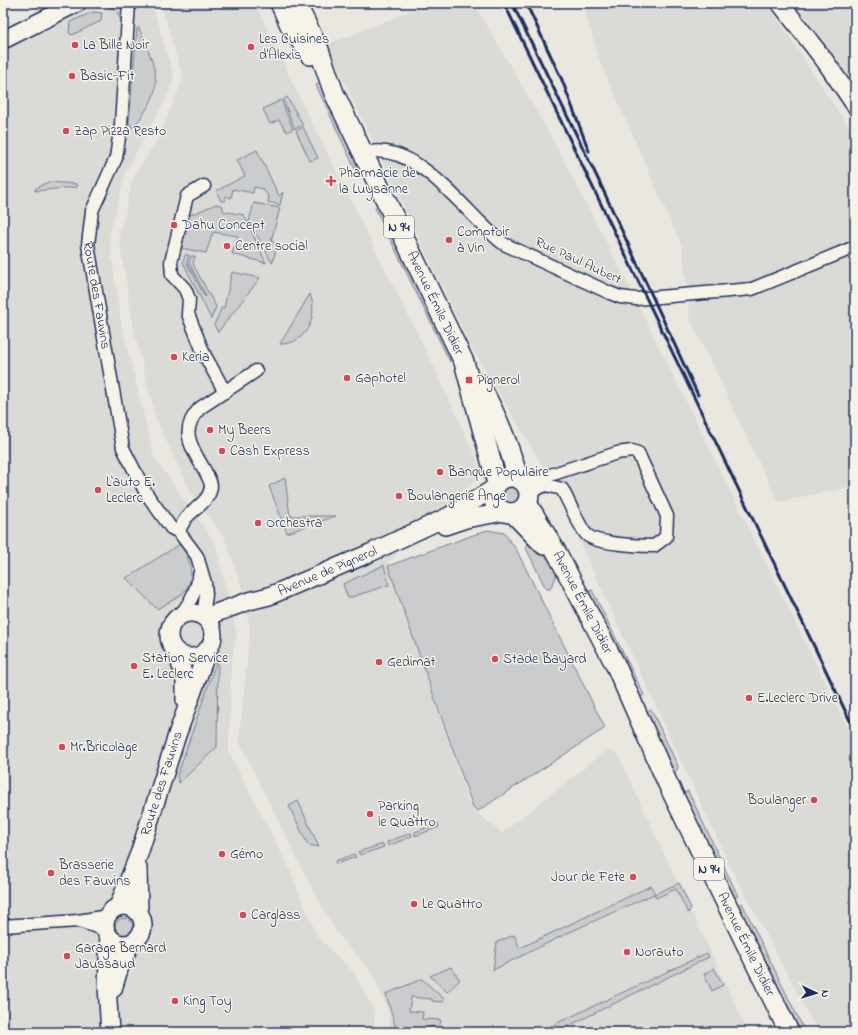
<svg xmlns="http://www.w3.org/2000/svg" width="858" height="1035" font-family="'Indie Flower',sans-serif">
<rect width="100%" height="100%" fill="#eae7e0"/>
<filter id="ink" filterUnits="userSpaceOnUse"><feTurbulence type="fractalNoise" baseFrequency=".025" numOctaves="2"/><feDisplacementMap in="SourceGraphic" scale="8" xChannelSelector="R" yChannelSelector="G"/><feConvolveMatrix kernelMatrix="1 2 1 2 8 2 1 2 1" color-interpolation-filters="sRGB"/></filter>
<g filter="url(#ink)">
<!-- built -->
<path fill="#dadad6" d="M100,3H152L174,77L168,95L126,171L109,237L120,317L154,457L215,543L237,634L231,664L229,752L288,866L317,936L353,972L374,1010L375,1032H3V48L60,20Z
M161,3H255L302,103L433,365L483,473L389,562L470,807L502,833L607,750L617,753L748,1032H391L388,1010L373,974L336,932L302,869L239,741L250,630L243,591L224,536L193,497L156,419L134,331L119,237L133,178L159,137L183,79Z
M430,3H474L549,133L623,274L855,743V1032H818L728,862L552,482L468,341L327,45Z
M583,3H767L855,137V486L778,502L690,318L682,247L599,59Z
M794,3H855V94L795,4Z"/>
<!-- green -->
<path fill="#cbcccd" stroke="#737e96" d="M116,3H124L123,20H121L115,9L108,7Z
M93,12L102,13L101,21L72,35L69,33L70,22Z
M137,28H139C146,46 159,71 155,90C152,104 141,117 133,128L129,123Z
M321,83L361,166L355,169L316,85Z
M287,97L303,125L295,129L283,100Z
M281,100L293,129L287,132L279,120L270,124L263,109Z
M303,127L318,158L310,161L296,131Z
M257,150L279,196L283,192L280,205L268,202L269,197L263,189L254,187L253,193L233,189L231,198L226,196L225,201H221L216,191L245,176L237,160Z
M48,182L77,184V187L35,191V189Z
M254,203L280,208L271,241L277,244L273,262L271,261L249,221Z
M216,204L223,206V211L244,215L266,263L232,254L238,236L213,232L206,253L181,248L188,216Z
M379,206L449,350L450,362L375,208Z
M185,255H189L187,263L205,297L206,296L189,263L191,256H195L193,264L216,307L211,319L183,262Z
M232,272L260,278L218,332L214,325L222,307L224,308Z
M310,294C319,316 306,345 280,344Z
M285,478L290,516H336L287,533L269,486Z
M499 495a11 11 0 1 1 22 0a11 11 0 1 1-22 0Z
M487,530L504,533L516,549L605,728L478,811L473,807L388,566Z
M530,541L539,544L556,567V577L550,589H547L545,587L526,548Z
M180,544C190,558 197,578 183,593C177,599 165,604 157,609L126,578Z
M384,565L389,585L348,598L343,584Z
M592,590L644,695L638,699L586,593Z
M218,657L217,747L179,783L177,776Z
M651,709L678,766L677,770L673,773L644,713Z
M688,791L738,896L732,899L682,794Z
M298,801L319,847L308,845L289,806Z
M438,823L439,827L415,836V832Z
M411,833L412,836L388,846L387,842Z
M383,844L384,847L360,855L358,852Z
M354,854L356,857L336,864L335,861Z
M679,883L691,908L688,913L676,889L656,898L654,894L574,930L493,970L497,942L514,935L520,948L651,886L655,894Z
M742,903L805,1032H797L736,906Z
M115 927a9 9 0 1 1 18 0a9 9 0 1 1-18 0Z
M707,953L709,957L556,1032H538Z
M451,967L460,980L447,992L430,976Z
M714,968L723,985L712,991L704,974Z
M422,979L444,999L443,1002L432,1001V999L411,997L409,1011L423,1012L422,1019L441,1020L438,1032L433,1026L418,1032H397L386,994Z"/>
<g fill="none" stroke-linecap="round" stroke-linejoin="round">
<defs>
<g id="street">
<path id="s1" d="M129,3L121,124L116,158L92,211L88,245L123,448L146,493L171,528L179,532L197,556L205,583L206,595L203,616"/>
<path d="M364,153C419,139 466,216 504,244L610,293L620,297L636,299L752,289L855,247"/>
<path d="M204,186L187,196L171,262L172,275L185,289L189,299L188,314L204,354L225,392"/>
<path d="M523,481H532L617,453L632,451L638,453L667,516L666,537L654,546C640,546 597,544 587,535C581,530 567,498 562,489L546,485L529,492"/>
<path d="M179,532C180,527 183,523 186,518C194,508 211,501 211,485C210,480 207,475 205,471C192,448 178,431 200,408L256,371"/>
<path d="M181,615C191,600 197,590 200,572"/>
<path d="M79,921L106,930"/>
<path d="M3,926L78,921L108,916"/>
</g>
<g id="secondary">
<path d="M780,3L825,61L855,105"/>
<path d="M3,40L77,3"/>
<path d="M445,526L466,519L504,512"/>
<circle cx="191" cy="635" r="22"/>
<path id="s2" d="M205,617L249,601L269,596L370,553L449,516L493,489"/>
<path d="M177,652L185,680V701"/>
<path d="M138,868L139,913"/>
<circle cx="124" cy="925" r="19"/>
<path id="s3" d="M118,907L139,854L177,735L208,649"/>
<path d="M109,936L107,986L110,1032"/>
<path d="M113,989L120,966L131,943"/>
</g>
<g id="primary">
<path d="M280,3L290,25L310,55"/>
<path id="s4" d="M296,3L319,50L334,93L464,362L497,483"/>
<path d="M479,384C496,413 509,445 518,478"/>
<circle cx="511" cy="495" r="18"/>
<path id="s5" d="M527,503L558,555L616,666L667,782L789,1032"/>
<path d="M513,513L544,545"/>
</g>
</defs>
<!-- street casing -->
<use href="#street" stroke="#1b2f5e" stroke-width="15"/>
<!-- secondary casing -->
<use href="#secondary" stroke="#1b2f5e" stroke-width="20"/>
<!-- primary casing -->
<use href="#primary" stroke="#1b2f5e" stroke-width="22"/>
<!-- street -->
<use href="#street" stroke="#f7f3e8" stroke-width="12"/>
<!-- secondary -->
<use href="#secondary" stroke="#f7f3e8" stroke-width="17"/>
<!-- primary -->
<use href="#primary" stroke="#f7f3e8" stroke-width="19"/>
<!-- rail -->
<path stroke="#1b2f5e" stroke-width="3" d="M504,3L855,731
M512,3L598,179L698,395
M526,3L562,80L589,151"/>
</g>
</g>
<!-- markers -->
<g fill="#d1495b" stroke="#f7f3e8" stroke-width="1.5">
<circle cx="75" cy="45" r="4"/>
<circle cx="251" cy="47" r="4"/>
<circle cx="72" cy="76" r="4"/>
<circle cx="66" cy="131" r="4"/>
<path d="M329 175h4v4h4v4h-4v4h-4v-4h-4v-4h4z"/>
<circle cx="174" cy="225" r="4"/>
<circle cx="449" cy="240" r="4"/>
<circle cx="227" cy="246" r="4"/>
<circle cx="174" cy="357" r="4"/>
<circle cx="347" cy="378" r="4"/>
<rect x="465" y="376" width="8" height="8" rx="2"/>
<circle cx="210" cy="430" r="4"/>
<circle cx="222" cy="451" r="4"/>
<circle cx="440" cy="472" r="4"/>
<circle cx="98" cy="490" r="4"/>
<circle cx="399" cy="496" r="4"/>
<circle cx="258" cy="523" r="4"/>
<circle cx="495" cy="659" r="4"/>
<circle cx="379" cy="662" r="4"/>
<circle cx="134" cy="666" r="4"/>
<circle cx="749" cy="698" r="4"/>
<circle cx="62" cy="747" r="4"/>
<circle cx="814" cy="800" r="4"/>
<circle cx="370" cy="814" r="4"/>
<circle cx="222" cy="854" r="4"/>
<circle cx="51" cy="873" r="4"/>
<circle cx="633" cy="877" r="4"/>
<circle cx="414" cy="904" r="4"/>
<circle cx="243" cy="915" r="4"/>
<circle cx="627" cy="952" r="4"/>
<circle cx="67" cy="956" r="4"/>
<circle cx="175" cy="1001" r="4"/>
</g>
<g text-anchor="middle" dominant-baseline="central" stroke-width="3" stroke-linejoin="round" paint-order="stroke">
<!-- shield labels -->
<g fill="#f7f3e8" stroke="#5d6a87" stroke-width="1">
<rect x="384" y="216" width="30" height="22" rx="3"/>
<rect x="694" y="858" width="30" height="22" rx="3"/>
</g>
<g font-size="13" font-weight="bold" fill="#1b2f5e">
<text x="399" y="227">N 94</text>
<text x="709" y="869">N 94</text>
</g>
<!-- poi labels -->
<g font-size="14" fill="#1b2f5e" stroke="#f7f3e8" text-anchor="start">
<text x="259" y="39">Les Cuisines<tspan x="259" dy="16">d'Alexis</tspan></text>
<text x="83" y="45">La Bille Noir</text>
<text x="80" y="76">Basic-Fit</text>
<text x="74" y="131">Zap Pizza Resto</text>
<text x="339" y="173">Pharmacie de<tspan x="339" dy="16">la Luysanne</tspan></text>
<text x="182" y="225">Dahu Concept</text>
<text x="457" y="232">Comptoir<tspan x="457" dy="16">à Vin</tspan></text>
<text x="235" y="246">Centre social</text>
<text x="182" y="357">Keria</text>
<text x="355" y="378">Gaphotel</text>
<text x="477" y="380">Pignerol</text>
<text x="218" y="430">My Beers</text>
<text x="230" y="451">Cash Express</text>
<text x="448" y="472">Banque Populaire</text>
<text x="106" y="482">L'auto E.<tspan x="106" dy="16">Leclerc</tspan></text>
<text x="407" y="496">Boulangerie Ange</text>
<text x="266" y="523">Orchestra</text>
<text x="142" y="658">Station Service<tspan x="142" dy="16">E. Leclerc</tspan></text>
<text x="503" y="659">Stade Bayard</text>
<text x="387" y="662">Gedimat</text>
<text x="757" y="698">E.Leclerc Drive</text>
<text x="70" y="747">Mr.Bricolage</text>
<text x="806" y="800" text-anchor="end">Boulanger</text>
<text x="378" y="806">Parking<tspan x="378" dy="16">le Quattro</tspan></text>
<text x="230" y="854">Gémo</text>
<text x="59" y="865">Brasserie<tspan x="59" dy="16">des Fauvins</tspan></text>
<text x="625" y="877" text-anchor="end">Jour de Fete</text>
<text x="422" y="904">Le Quattro</text>
<text x="251" y="915">Carglass</text>
<text x="75" y="948">Garage Bernard<tspan x="75" dy="16">Jaussaud</tspan></text>
<text x="635" y="952">Norauto</text>
<text x="183" y="1001">King Toy</text>
</g>
<!-- street labels -->
<g font-size="14" fill="#1b2f5e" stroke="#f7f3e8">
<text transform="translate(578 261) rotate(25)">Rue Paul Aubert</text>
<text stroke="none"><textPath href="#s1" startOffset="299">Route des Fauvins</textPath></text>
<text stroke="none"><textPath href="#s4" startOffset="331">Avenue Émile Didier</textPath></text>
<text stroke="none"><textPath href="#s2" startOffset="131">Avenue de Pignerol</textPath></text>
<text stroke="none"><textPath href="#s5" startOffset="114">Avenue Émile Didier</textPath></text>
<text stroke="none"><textPath href="#s3" startOffset="131">Route des Fauvins</textPath></text>
<text stroke="none"><textPath href="#s5" startOffset="493">Avenue Émile Didier</textPath></text>
</g>
</g>
<!-- margin -->
<rect width="858" height="1035" fill="none" stroke="#f7f3e8" stroke-width="16"/>
<rect x="8" y="8" width="842" height="1019" fill="none" stroke="#1b2f5e" stroke-width="1.5" filter="url(#ink)"/>
<!-- north arrow -->
<g transform="translate(816 993) rotate(94)" stroke="#f7f3e8" stroke-width="3" paint-order="stroke">
<path d="M0-3L7 15L0 10L-7 15Z" fill="#1b2f5e"/>
<text y="-6" font-size="11" font-weight="bold" text-anchor="middle" fill="#1b2f5e">N</text>
</g>
</svg>
